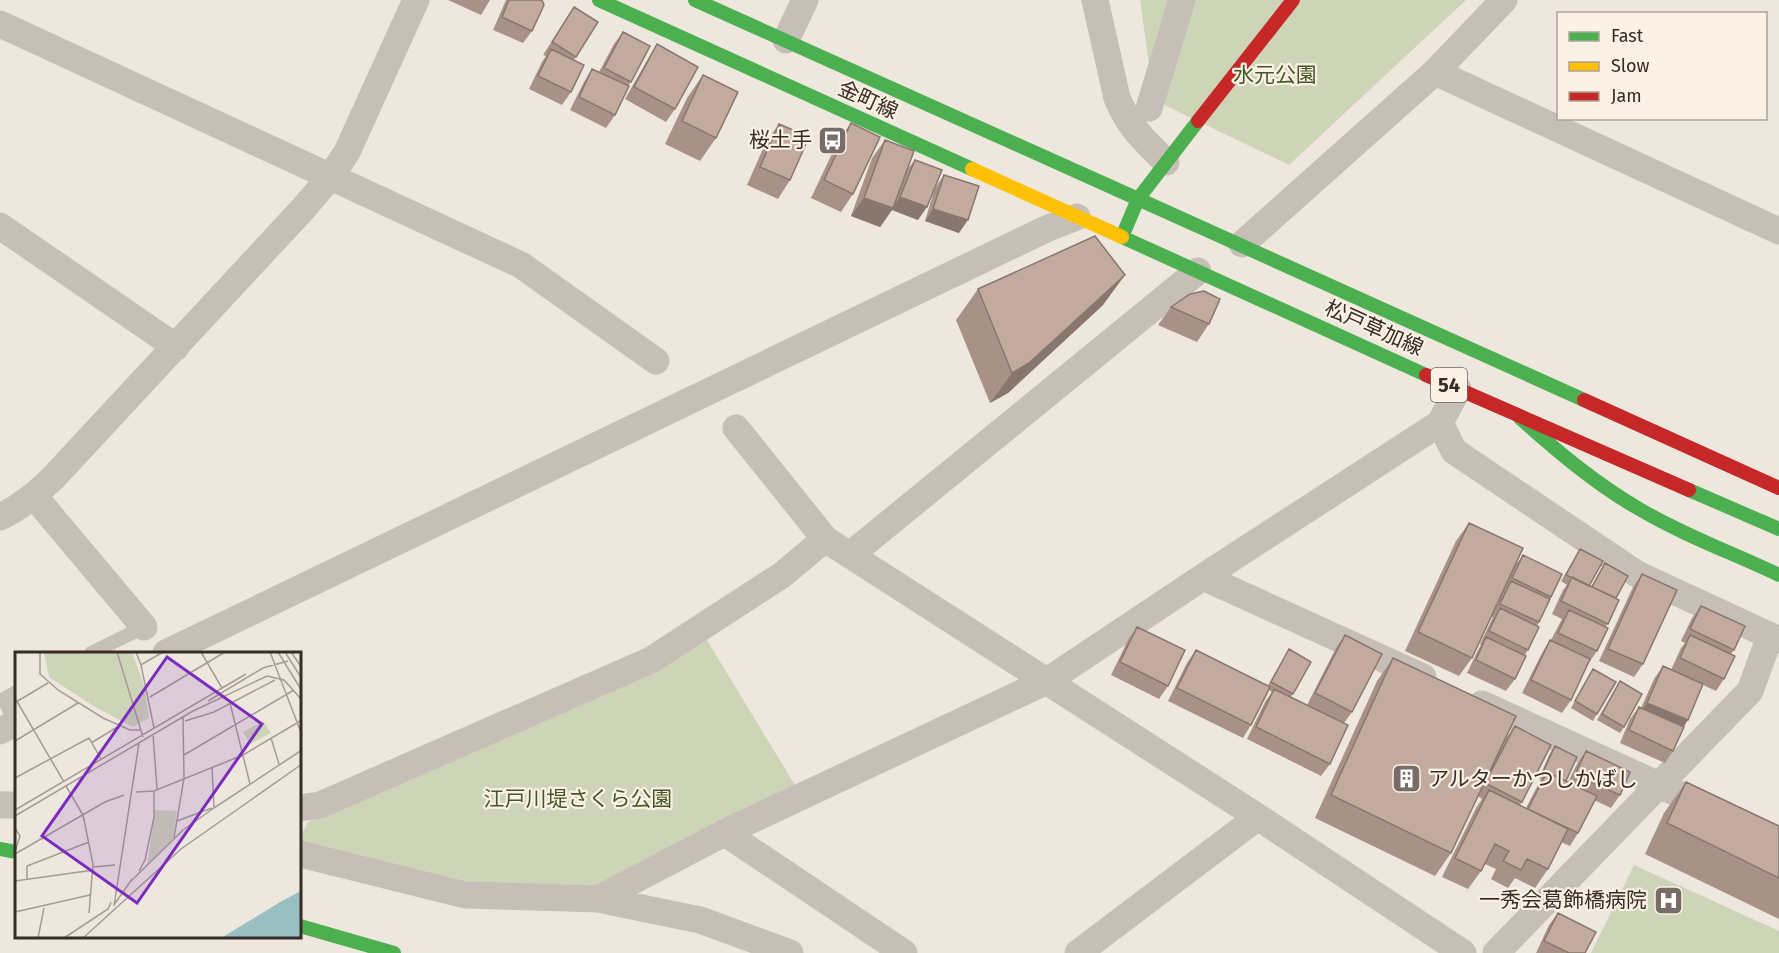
<svg xmlns="http://www.w3.org/2000/svg" width="1779" height="953" font-family="'Fira Sans','Noto Sans JP',sans-serif">
<rect width="100%" height="100%" fill="#eee7de"/>
<!-- green -->
<path fill="#ced4b7" d="M1140,0H1466L1289,165L1154,100Z
M705,637L798,790L597,887H476L300,843V837L308,822L651,672Z
M1634,865L1779,931V953H1591Z"/>
<g fill="none" stroke-linecap="round" stroke-linejoin="round">
<!-- lane -->
<path stroke="#c6bfb8" stroke-width="14" d="M91,653L144,627
M16,723L4,699L16,692"/>
<!-- street -->
<path stroke="#c6bfb8" stroke-width="27" d="M1095,0L1117,98C1129,127 1144,140 1166,162
M0,24L521,265L656,361
M786,40L805,0
M1435,72L1779,231
M1149,108L1182,0
M0,226L176,347
M1242,244L1435,72L1504,0
M1440,423L1454,451L1637,574L1779,640
M736,428L825,539L1258,817L1463,953
M34,496L144,627
M0,517C21,507 36,494 53,478L302,210L331,176L347,152L416,0
M850,555L1198,271
M1203,577L1423,677
M166,653L1046,229L1077,217
M1482,704L1779,840
M0,731L16,723
M0,805H16
M300,808L320,805L651,660L782,575L825,539
M725,833L904,953
M300,854L465,895L598,899L700,920L790,953
M598,899L730,830L1047,681L1203,577L1440,423L1458,389
M1078,953L1258,817
M1496,953L1750,691L1770,636"/>
<!-- fast -->
<path stroke="#4caf50" stroke-width="14" d="M599,0L972,169
M695,0L1138,199
M1198,121L1138,199L1122,237L1426,375
M1138,199L1584,400
M1520,418C1558,452 1597,485 1641,510C1685,536 1733,553 1779,575
M1689,490L1779,529
M0,849L16,852
M300,926L394,953"/>
<!-- slow -->
<path stroke="#ffc107" stroke-width="14" d="M972,169L1122,237"/>
<!-- jam -->
<path stroke="#c62828" stroke-width="14" d="M1198,121L1293,0
M1426,375L1689,490
M1584,400L1779,488"/>
</g>
<!-- wall -->
<path fill="#a89288" d="M448,0H490L481,15Z
M506,0H542L532,31L523,43L493,30Z
M574,7L598,22L574,60L571,92L562,105L529,89L542,62L546,56L543,55Z
M623,32L631,82L628,86L615,115L606,128L570,110L584,82L592,69L599,72L614,44Z
M657,44L675,109L666,122L625,99L649,57Z
M703,75L716,138L700,161L665,144L687,98Z
M851,123L853,194L841,212L811,198L838,141Z
M779,124L790,180L778,199L747,185L766,142Z
M885,140L906,171L915,160L918,220L892,210L880,227L851,216L872,158Z
M944,175L959,233L925,221L935,188Z
M978,289L1103,305L1008,393L990,403L956,320Z
M1171,307L1209,324L1197,342L1158,325Z
M1469,523L1514,567L1523,555L1551,597L1537,626L1528,650L1525,655L1515,679L1506,691L1467,673L1478,650L1481,645L1480,644L1493,617H1491L1503,591L1472,658L1459,676L1405,651L1456,541Z
M1580,549L1589,585L1591,587L1605,563L1616,598L1608,624L1605,627L1597,651L1588,664L1571,700L1562,713L1522,693L1542,653L1550,640H1551L1562,619L1552,614L1563,590L1567,585L1561,581Z
M1642,574L1643,664L1634,677L1599,661L1633,587Z
M1701,606L1734,650L1731,654L1724,679L1716,691L1703,685L1673,751L1665,763L1620,743L1630,719L1639,707L1641,708L1654,679L1663,666L1671,670L1681,648L1685,643L1681,641L1692,618Z
M1137,627L1168,686L1159,699L1111,675L1128,640Z
M1345,635L1352,712L1344,723L1330,764L1321,776L1247,739L1265,702L1272,692L1269,690L1251,725L1243,738L1168,701L1187,663L1196,650L1268,685L1289,649L1311,662L1291,697L1307,705L1336,648Z
M1393,658L1506,738L1515,726L1522,802L1520,805L1526,808L1541,779L1539,778L1550,753L1555,746L1566,781L1568,782L1577,764L1586,751L1620,795L1611,808L1594,800L1578,833L1570,846L1561,842L1548,869L1535,888L1515,878L1508,888L1491,879L1496,869L1485,864L1481,871L1468,889L1442,877L1476,808L1482,799L1478,796L1451,853L1435,876L1315,818L1377,681Z
M1593,669L1597,714L1593,721L1571,708Z
M1620,681L1624,727L1620,733L1597,720Z
M1686,782L1779,826V919L1645,854L1664,813Z
M1558,913L1585,953H1536L1549,925Z"/>
<!-- shaded-wall -->
<path fill="#88776f" d="M900,197L927,207L918,220L892,210L880,227L851,216L864,198L892,208Z
M933,209L968,220L959,233L925,221Z
M1125,275L1103,305L1008,393L990,403L1012,373Z
M1647,703L1688,720L1679,733L1638,715Z"/>
<!-- building -->
<path fill="#c3aa9e" stroke="#88776f" stroke-width="1.5" d="M509,0H542L544,5L532,31L502,17Z
M574,7L598,22L576,57L552,42Z
M623,32L650,46L631,82L604,68Z
M657,44L698,67L675,109L634,87Z
M551,49L584,65L571,92L538,76Z
M592,69L629,86L615,115L579,97Z
M703,75L738,92L716,138L682,121Z
M851,123L880,137L853,194L824,180Z
M779,124L809,137L790,180L760,167Z
M885,140L914,151L893,208L864,198Z
M915,160L942,170L927,207L900,197Z
M944,175L979,186L968,220L933,209Z
M1095,236L1125,275L1029,363L1012,373L978,289Z
M1204,291L1220,299L1209,324L1171,307L1190,294Z
M1469,523L1523,548L1472,658L1418,632Z
M1580,549L1603,561L1589,586L1566,575Z
M1523,555L1562,574L1551,597L1512,578Z
M1605,563L1628,576L1616,598L1592,587Z
M1642,574L1677,590L1643,664L1608,649Z
M1572,577L1619,600L1608,624L1561,601Z
M1511,581L1550,599L1539,622L1500,604Z
M1701,606L1745,626L1734,650L1690,629Z
M1500,608L1539,627L1528,650L1489,631Z
M1569,610L1608,628L1597,651L1558,633Z
M1137,627L1185,650L1168,686L1120,662Z
M1345,635L1382,654L1352,712L1315,693Z
M1690,635L1735,656L1724,679L1680,658Z
M1486,637L1526,656L1515,679L1476,660Z
M1550,640L1590,659L1571,700L1531,680Z
M1289,649L1311,662L1293,694L1271,682Z
M1196,650L1270,687L1251,725L1177,688Z
M1393,658L1516,716L1451,853L1331,795Z
M1663,666L1703,684L1688,720L1647,703Z
M1593,669L1616,682L1597,714L1575,701Z
M1620,681L1642,694L1624,727L1602,714Z
M1274,689L1348,725L1330,764L1256,727Z
M1639,707L1684,727L1673,751L1629,730Z
M1515,726L1551,745L1522,802L1485,783Z
M1555,746L1577,757L1566,781L1547,772L1546,773L1543,772Z
M1586,751L1630,772L1620,795L1575,775Z
M1547,772L1597,796L1578,833L1528,809Z
M1686,782L1779,826V878L1667,823Z
M1489,790L1568,829L1548,869L1527,859L1521,870L1503,861L1509,851L1495,844L1481,871L1455,858Z
M1558,913L1596,932L1585,953H1569L1544,941Z"/>
<!-- icons -->
<defs>
<symbol id="bus-square" viewBox="-11 -11 22 22"><rect x="-9" y="-9" width="18" height="18" rx="4" fill="#776d66" stroke="#fbf2e5"/><path d="M-5-6H5V4H4V6H2V4H-2V6H-4V4H-5ZM-3.5-4V0h7V-4ZM-3.5 1.2v1.5H-2V1.2ZM2 1.2v1.5H3.5V1.2Z" fill="#fff"/></symbol>
<symbol id="building-square" viewBox="-11 -11 22 22"><rect x="-9" y="-9" width="18" height="18" rx="4" fill="#776d66" stroke="#fbf2e5"/><path d="M-4-6H4V6H1V3H-1V6H-4ZM-2.5-4.3h1.7v1.8h-1.7ZM.8-4.3h1.7v1.8H.8ZM-2.5-1h1.7V.8h-1.7ZM.8-1h1.7V.8H.8Z" fill="#fff"/></symbol>
<symbol id="hospital-square" viewBox="-11 -11 22 22"><rect x="-9" y="-9" width="18" height="18" rx="4" fill="#776d66" stroke="#fbf2e5"/><path d="M-5-5h3v3.5h4V-5h3V5h-3V1.5h-4V5h-3Z" fill="#fff"/></symbol>
</defs>
<g fill-rule="evenodd">
<use href="#bus-square" x="816" y="124" width="33" height="33"/>
<use href="#building-square" x="1390" y="762" width="33" height="33"/>
<use href="#hospital-square" x="1652" y="884" width="33" height="33"/>
</g>
<g text-anchor="middle" dominant-baseline="central" stroke-width="4.5" stroke-linejoin="round" paint-order="stroke">
<!-- shield labels -->
<rect fill="#fbf2e5" stroke="#72675f" stroke-width="1.5" x="1431" y="368" width="36" height="34" rx="4.5"/>
<g font-size="20" font-weight="bold" fill="#372c26">
<text x="1449" y="385">54</text>
</g>
<!-- park labels -->
<g font-size="21" fill="#445827" stroke="#fbf2e5">
<text x="1275" y="75">水元公園</text>
<text x="578" y="799">江戸川堤さくら公園</text>
</g>
<!-- street labels -->
<g font-size="21" fill="#372c26" stroke="#fbf2e5">
<text transform="translate(868 100) rotate(24)">金町線</text>
<text transform="translate(1374 328) rotate(24)">松戸草加線</text>
</g>
<!-- poi labels -->
<g font-size="21" fill="#372c26" stroke="#fbf2e5" text-anchor="end">
<text x="812" y="140">桜土手</text>
<text x="1428" y="779" text-anchor="start">アルターかつしかばし</text>
<text x="1647" y="900">一秀会葛飾橋病院</text>
</g>
</g>
<!-- overview -->
<g transform="translate(15 652)">
<rect width="286" height="286" fill="#eee7de"/>
<path d="M29,0H117L129,34L134,66L118,75L80,55L34,25ZM248,69L256,81L235,92L228,80ZM140,158L162,159L158,186L132,213Z" fill="#ced4b7"/>
<path d="M286,239V286H206L267,249Z" fill="#99bfc1"/>
<path fill="none" stroke="#a59c94" stroke-width="1.5" d="M25,0V22L43,38L88,66L115,78H125M102,0L128,85M121,0L126,13L148,0M186,0L207,36M255,0L287,83M263,0L287,39M270,0L287,27M276,0L287,16M126,13L139,76M135,45L210,0M0,46L49,130M193,49L248,16L273,9M1,50L33,31M215,51L235,132M176,60L252,24L269,28L287,48M170,69L199,60L260,28M138,82L142,137M256,86L264,112M0,89L63,51M76,91L104,74M169,103L279,38M0,126L74,86L86,107M51,134L68,163L78,212L74,261M121,140L139,139L228,103L287,68M199,156L287,98M0,158L231,22M0,164L178,59M162,169L197,156M0,176L5,184L0,200M159,186L169,126L168,64M0,202L90,150L109,143M79,215L100,213M124,219L130,208L139,165V139M12,227V214L74,190M0,229L79,218M116,229L168,178L199,156L197,115M99,253L117,227M99,254L124,91M0,260L75,243M23,286L29,256M49,286L93,257L96,250M68,286L166,197L287,112"/>
<path fill="#7b2cbf" fill-opacity="0.15" stroke="#7b2cbf" stroke-width="3" d="M152,5L247,72L122,251L27,184Z"/>
<rect width="286" height="286" fill="none" stroke="#372c26" stroke-width="3"/>
</g>
<!-- legend -->
<rect x="1557" y="12" width="210" height="108" fill="#fbf2e5" stroke="#ada399" stroke-width="1.5"/>
<rect x="1569" y="32" width="30" height="9" fill="#4caf50" stroke="#ada399" stroke-width="1.5"/>
<text x="1611" y="42" font-size="18" fill="#372c26">Fast</text>
<rect x="1569" y="62" width="30" height="9" fill="#ffc107" stroke="#ada399" stroke-width="1.5"/>
<text x="1611" y="72" font-size="18" fill="#372c26">Slow</text>
<rect x="1569" y="92" width="30" height="9" fill="#c62828" stroke="#ada399" stroke-width="1.5"/>
<text x="1611" y="102" font-size="18" fill="#372c26">Jam</text>
</svg>
